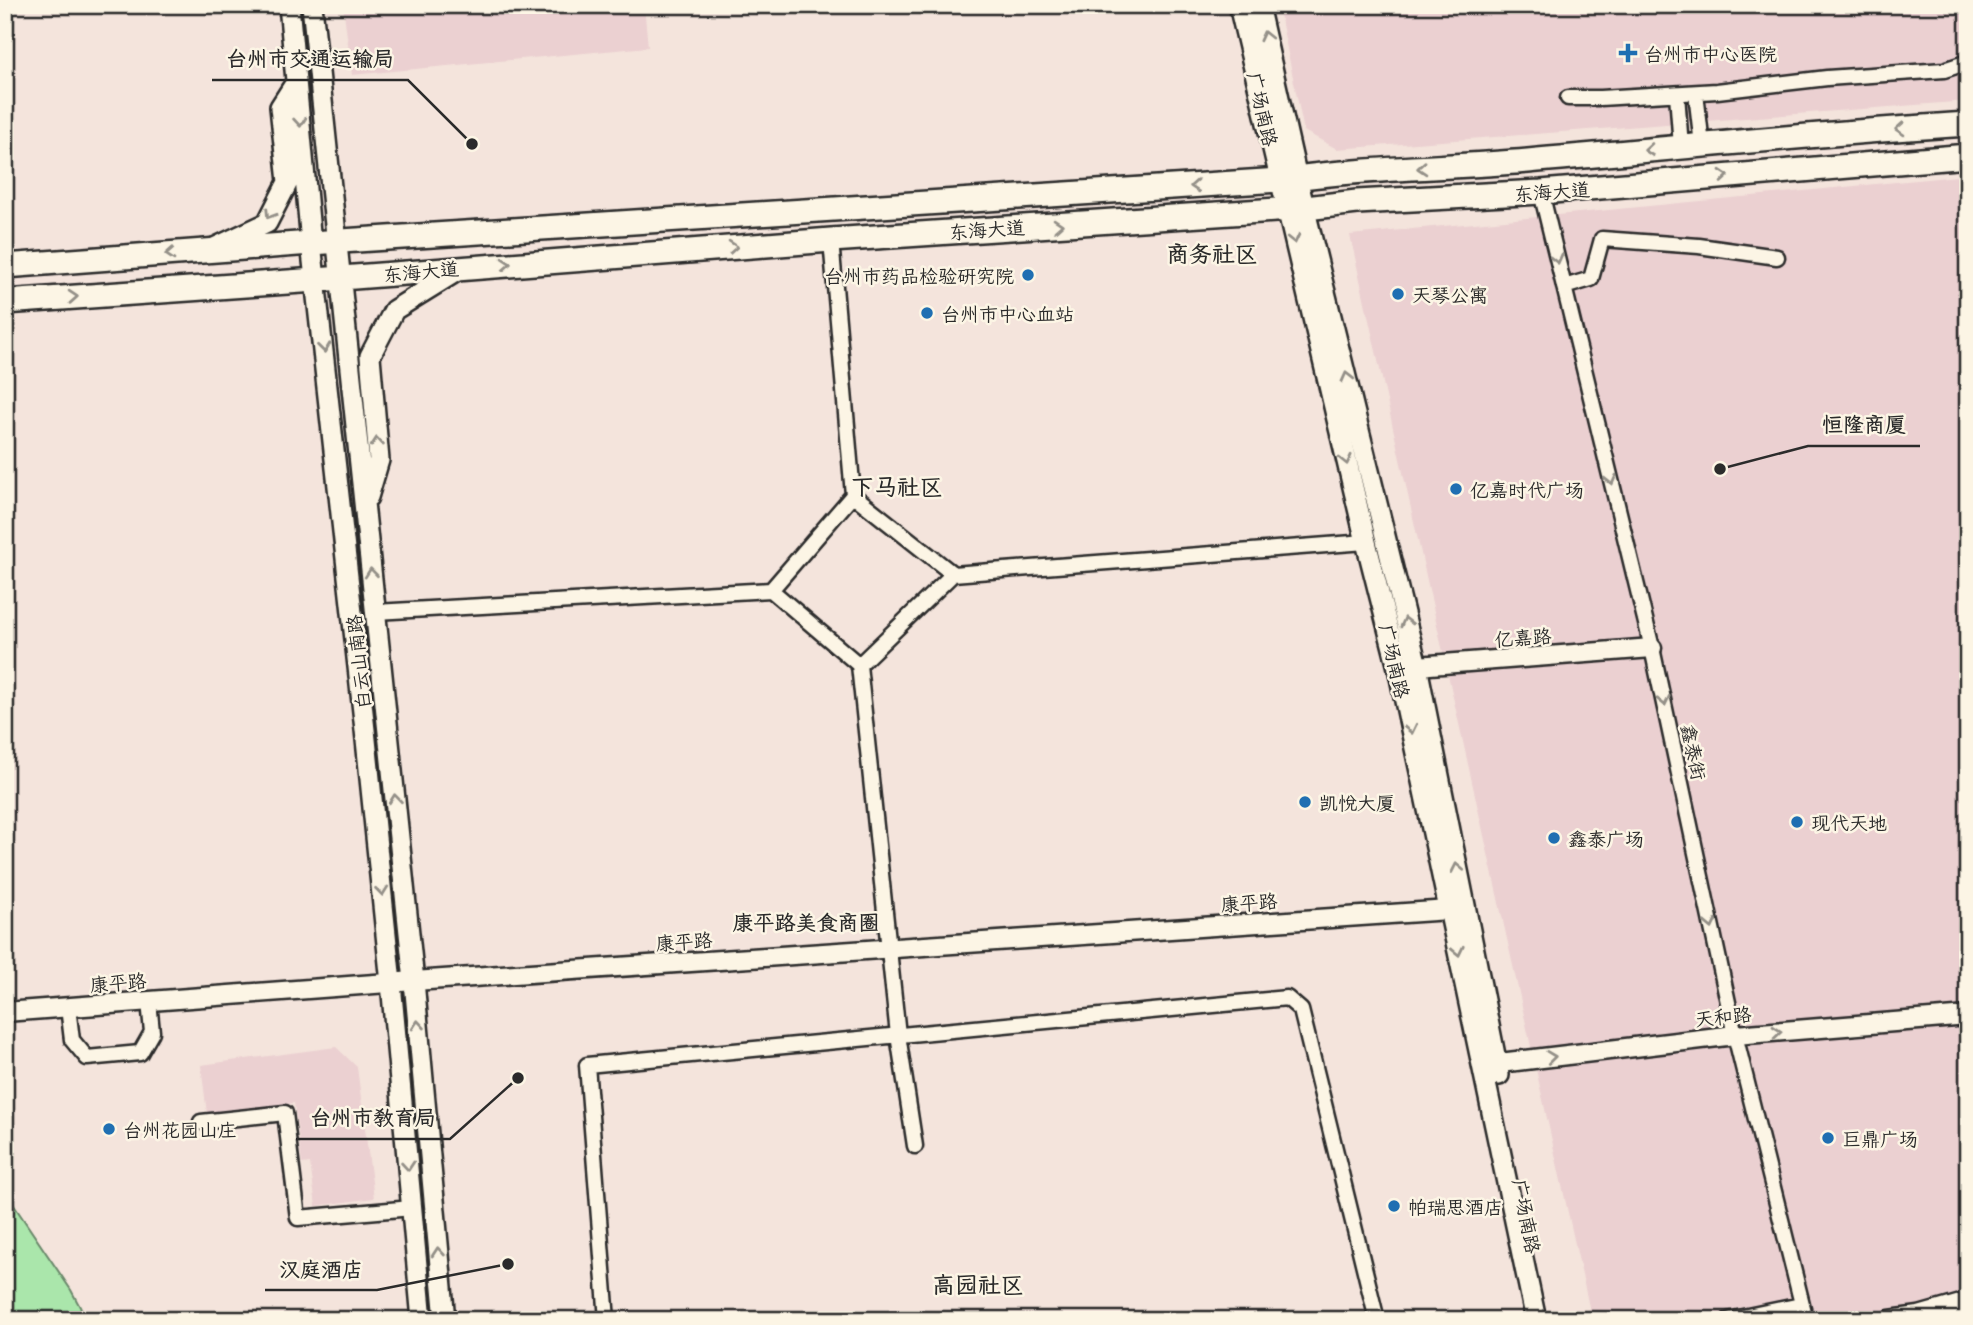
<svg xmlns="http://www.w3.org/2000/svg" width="1973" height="1325" font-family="Mali,'LXGW WenKai TC',sans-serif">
<rect width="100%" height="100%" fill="#f4e4dc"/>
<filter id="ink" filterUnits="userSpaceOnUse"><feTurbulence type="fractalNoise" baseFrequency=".0143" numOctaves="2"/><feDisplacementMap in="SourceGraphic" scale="14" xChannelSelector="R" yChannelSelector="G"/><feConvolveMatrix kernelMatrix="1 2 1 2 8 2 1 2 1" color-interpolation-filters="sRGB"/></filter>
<g filter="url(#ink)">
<!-- built -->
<path fill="#ebd0d1" d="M343,5H644L648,47L352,75Z
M1278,5H1968V101L1337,149L1304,131Z
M1968,175V1320H1592L1350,235Z
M336,1047L357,1067L374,1198L316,1206L310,1163L302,1164L294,1103L207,1114L201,1065Z"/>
<!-- green -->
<path fill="#aae6ab" stroke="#6a886b" stroke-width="2" d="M5,1192L71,1290L87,1320H5Z"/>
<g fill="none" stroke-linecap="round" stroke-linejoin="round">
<defs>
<path id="minor" d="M1696,93L1702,145
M1677,94L1681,147
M1568,98H1600L1717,91L1827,78L1944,70L1968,62
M1541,192L1652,648L1735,1035L1806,1320
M831,240L853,495
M1564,287L1591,279L1602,239L1699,246L1777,257
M953,574L1366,542
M375,612L771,590
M859,665L953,574L853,495L771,590L859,665L898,1035L915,1146
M68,1007L72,1040L87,1058L140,1053L152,1032L149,1001
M201,1122L285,1113L298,1218L412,1208
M607,1320L587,1065L1287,998L1301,1010L1377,1320
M1728,1320L1801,1305"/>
<path id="tertiary" d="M1404,667L1652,648
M5,1012L414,981L1449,910
M1483,1065L1735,1035L1968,1016
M1890,1320L1919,1316L1968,1302"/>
<path id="secondary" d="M289,5L311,243L365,730L391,983L422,1320
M312,5L414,981L445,1320
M1239,5L1366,542L1398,668L1536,1320
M1258,5L1297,178L1417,666L1499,1075
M214,248L267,223L288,182L280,107L296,82
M368,497L379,460L370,356L394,310L462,268"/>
<path id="primary" d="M5,266L311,243L1280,180C1362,168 1446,168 1528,161C1675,148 1821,133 1968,124
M5,302L316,280L831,240L1306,208L1357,202L1541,192L1968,156"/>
</defs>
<!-- minor casing -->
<use href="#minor" stroke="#2b2b2b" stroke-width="19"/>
<!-- tertiary casing -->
<use href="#tertiary" stroke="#2b2b2b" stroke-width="23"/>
<!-- secondary casing -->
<use href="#secondary" stroke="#2b2b2b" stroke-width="24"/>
<!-- primary casing -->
<use href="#primary" stroke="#2b2b2b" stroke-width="28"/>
<!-- minor -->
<use href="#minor" stroke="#fcf5e5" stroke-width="14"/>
<!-- tertiary -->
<use href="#tertiary" stroke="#fcf5e5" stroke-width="18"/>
<!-- secondary -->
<use href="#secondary" stroke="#fcf5e5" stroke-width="19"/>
<!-- primary -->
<use href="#primary" stroke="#fcf5e5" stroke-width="23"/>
</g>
<!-- one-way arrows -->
<defs><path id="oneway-chevron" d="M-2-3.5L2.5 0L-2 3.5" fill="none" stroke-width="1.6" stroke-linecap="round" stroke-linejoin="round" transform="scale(1.75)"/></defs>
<g stroke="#949088">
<use href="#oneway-chevron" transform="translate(1265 36) rotate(-103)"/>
<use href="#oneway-chevron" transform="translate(300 122) rotate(85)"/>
<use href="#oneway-chevron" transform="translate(1900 129) rotate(176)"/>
<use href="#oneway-chevron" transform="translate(1649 150) rotate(175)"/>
<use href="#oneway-chevron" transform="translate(1422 168) rotate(176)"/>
<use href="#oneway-chevron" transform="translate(1724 176) rotate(-5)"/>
<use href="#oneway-chevron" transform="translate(1195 186) rotate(176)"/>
<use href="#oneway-chevron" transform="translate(270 214) rotate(122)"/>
<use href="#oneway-chevron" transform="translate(1058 225) rotate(-4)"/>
<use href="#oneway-chevron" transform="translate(1294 239) rotate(77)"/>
<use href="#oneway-chevron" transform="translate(733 247) rotate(-4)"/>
<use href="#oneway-chevron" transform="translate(170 254) rotate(176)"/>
<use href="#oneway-chevron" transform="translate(1557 259) rotate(76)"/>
<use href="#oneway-chevron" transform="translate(506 264) rotate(-4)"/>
<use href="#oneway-chevron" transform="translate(73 297) rotate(-4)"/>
<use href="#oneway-chevron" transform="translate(324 348) rotate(83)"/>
<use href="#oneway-chevron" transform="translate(1347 377) rotate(-104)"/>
<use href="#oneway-chevron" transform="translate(377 442) rotate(-95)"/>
<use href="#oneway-chevron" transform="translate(1346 460) rotate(77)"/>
<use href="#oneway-chevron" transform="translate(1611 480) rotate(76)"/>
<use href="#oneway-chevron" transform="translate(371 573) rotate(-96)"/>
<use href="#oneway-chevron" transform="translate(1406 622) rotate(-104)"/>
<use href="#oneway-chevron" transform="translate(1664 701) rotate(78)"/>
<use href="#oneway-chevron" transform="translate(1411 729) rotate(78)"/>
<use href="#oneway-chevron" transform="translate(395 799) rotate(-96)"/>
<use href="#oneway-chevron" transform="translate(1457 868) rotate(-101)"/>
<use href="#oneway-chevron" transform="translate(382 891) rotate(84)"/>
<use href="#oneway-chevron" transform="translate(1711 924) rotate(78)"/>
<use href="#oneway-chevron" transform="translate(1458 951) rotate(78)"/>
<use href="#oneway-chevron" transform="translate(418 1025) rotate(-95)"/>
<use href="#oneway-chevron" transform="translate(1777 1032) rotate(-5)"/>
<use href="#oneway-chevron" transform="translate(1551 1057) rotate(-7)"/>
<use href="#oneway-chevron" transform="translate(408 1166) rotate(85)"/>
<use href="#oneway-chevron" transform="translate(438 1252) rotate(-95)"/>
</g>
</g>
<!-- markers -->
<g fill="#1f6fb2" stroke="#fcf5e5" stroke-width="2.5">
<path d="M1624.5 42.5h7v7h7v7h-7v7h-7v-7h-7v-7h7z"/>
<circle cx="1028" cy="275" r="7"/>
<circle cx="1398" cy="294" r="7"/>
<circle cx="927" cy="313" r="7"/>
<circle cx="1456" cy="489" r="7"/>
<circle cx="1305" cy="802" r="7"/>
<circle cx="1797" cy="822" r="7"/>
<circle cx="1554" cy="838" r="7"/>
<circle cx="109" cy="1129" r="7"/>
<circle cx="1828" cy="1138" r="7"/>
<circle cx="1394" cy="1206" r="7"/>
</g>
<g text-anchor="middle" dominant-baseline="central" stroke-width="5" stroke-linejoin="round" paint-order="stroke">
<!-- poi labels -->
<g font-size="19" fill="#2b2b2b" stroke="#fcf5e5" text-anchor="start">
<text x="1644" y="53">台州市中心医院</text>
<text x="1014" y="275" text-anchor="end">台州市药品检验研究院</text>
<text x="1412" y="294">天琴公寓</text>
<text x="941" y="313">台州市中心血站</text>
<text x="1470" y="489">亿嘉时代广场</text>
<text x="1319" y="802">凯悦大厦</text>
<text x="1811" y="822">现代天地</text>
<text x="1568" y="838">鑫泰广场</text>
<text x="123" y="1129">台州花园山庄</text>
<text x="1842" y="1138">巨鼎广场</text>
<text x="1408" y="1206">帕瑞思酒店</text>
</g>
<!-- street labels -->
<g font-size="19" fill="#2b2b2b" stroke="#fcf5e5">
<text transform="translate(1263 109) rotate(77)">广场南路</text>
<text transform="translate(1552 191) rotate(-4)">东海大道</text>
<text transform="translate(987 229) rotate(-4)">东海大道</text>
<text transform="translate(421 271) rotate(-5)">东海大道</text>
<text transform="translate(1523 637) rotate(-4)">亿嘉路</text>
<text transform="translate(1395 661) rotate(77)">广场南路</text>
<text transform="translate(358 662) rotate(-96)">白云山南路</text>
<text transform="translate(1694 752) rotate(78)">鑫泰街</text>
<text transform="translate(1249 902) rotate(-4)">康平路</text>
<text transform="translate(684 941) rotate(-4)">康平路</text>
<text transform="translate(118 982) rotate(-5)">康平路</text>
<text transform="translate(1723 1016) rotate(-6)">天和路</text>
<text transform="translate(1527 1216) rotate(79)">广场南路</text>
</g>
<!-- neighbourhood labels -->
<g font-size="21" font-weight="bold" fill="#2b2b2b" stroke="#fcf5e5">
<text x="806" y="921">康平路美食商圈</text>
</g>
<!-- quarter labels -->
<g font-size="23" font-weight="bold" fill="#2b2b2b" stroke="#fcf5e5">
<text x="1212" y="253">商务社区</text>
<text x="897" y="486">下马社区</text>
<text x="978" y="1284">高园社区</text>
</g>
</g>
<!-- callouts -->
<path fill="none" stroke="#2b2b2b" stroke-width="2.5" d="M472 144L408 80H212M1720 469L1808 446H1920M518 1078L450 1139H296M508 1264L377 1290H265"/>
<g fill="#2b2b2b" stroke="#fcf5e5" stroke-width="2.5">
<circle cx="472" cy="144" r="7"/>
<circle cx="1720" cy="469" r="7"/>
<circle cx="518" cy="1078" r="7"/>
<circle cx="508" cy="1264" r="7"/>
</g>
<g font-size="21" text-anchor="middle" font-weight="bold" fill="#2b2b2b" stroke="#fcf5e5" stroke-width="5" stroke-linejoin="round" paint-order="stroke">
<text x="310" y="66">台州市交通运输局</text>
<text x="1864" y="432">恒隆商厦</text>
<text x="373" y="1125">台州市教育局</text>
<text x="321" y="1277">汉庭酒店</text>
</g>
<!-- margin -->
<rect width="1973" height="1325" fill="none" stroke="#fcf5e5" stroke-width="28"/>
<rect x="14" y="14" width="1945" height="1297" fill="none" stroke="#2b2b2b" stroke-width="2.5" filter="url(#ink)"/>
</svg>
